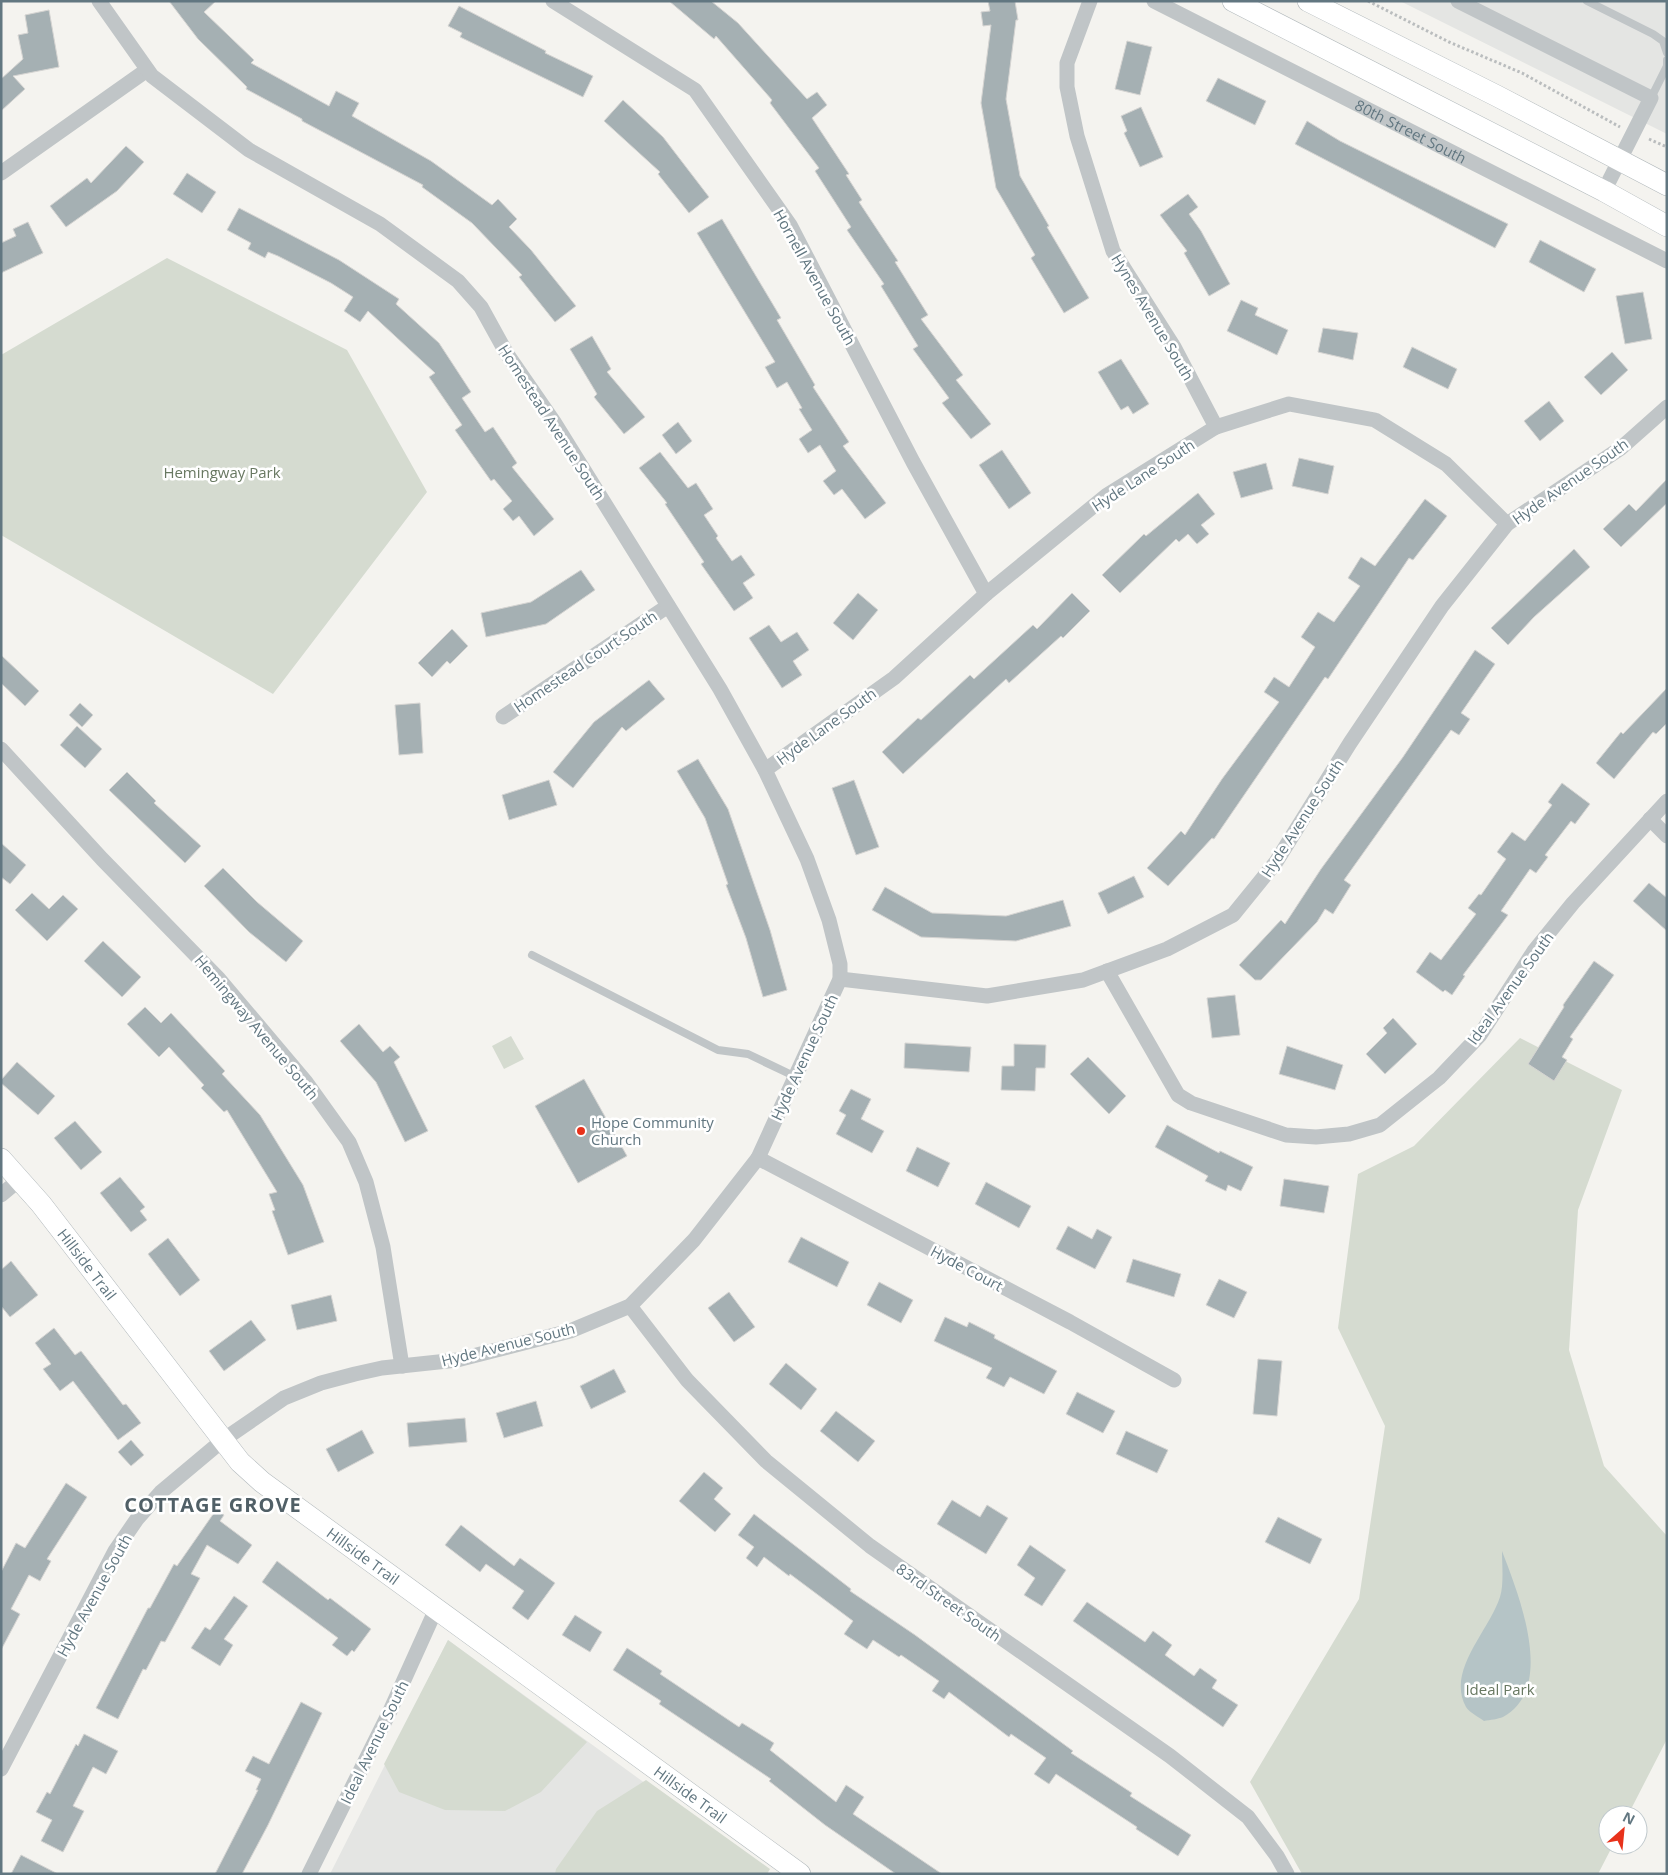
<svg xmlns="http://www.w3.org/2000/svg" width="1668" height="1875" font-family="'Open Sans',sans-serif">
<rect width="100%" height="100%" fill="#f4f3ef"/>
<!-- built -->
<path fill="#e4e5e3" d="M1400,1H1667V134Z
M448,1640L770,1874H330Z"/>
<!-- green -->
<path fill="#d5dbd0" d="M167,258L347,350L427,492L273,694L1,535V355Z
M511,1036L524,1059L504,1069L492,1046Z
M1520,1038L1622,1090L1578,1210L1569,1350L1604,1466L1667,1536V1739L1628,1815H1608V1845H1613L1598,1874H1302L1250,1782L1359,1599L1385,1426L1338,1328L1358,1174L1414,1146Z
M448,1640L587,1742L541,1792L505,1811L445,1810L399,1792L384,1764Z
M646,1780L770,1869L767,1874H555L556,1869L597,1811Z"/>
<!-- water -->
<path fill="#b5c4c6" d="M1502,1551C1518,1593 1557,1688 1503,1717C1498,1719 1490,1720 1484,1721C1479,1717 1470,1713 1466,1707C1446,1671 1489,1631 1500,1597C1504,1584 1502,1565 1502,1551Z"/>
<!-- building -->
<path fill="#a5b0b3" stroke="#d5d4d2" d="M169,1H216L204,12L254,60L251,63L329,106L336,91L359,103L352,116L431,161L492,205L498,199L517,219L509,227L531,250L576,306L555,322L519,277L522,275L472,223L422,187L423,185L302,121V119L246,89L247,87L198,39Z
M669,1H711L738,23L807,99L817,92L827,105L812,118L849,174L846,175L862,200L859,202L898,261L895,262L928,315L921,319L963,375L956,380L991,424L971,439L942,403L949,398L913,349L918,346L881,286L884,284L847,230L851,227L815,171L819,168L770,103L772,100L716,36L714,39Z
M988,1H1015L1018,20H1016L1006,99L1020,176L1049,226L1047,227L1089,298L1064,313L1031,258L1035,255L996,188L981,103L991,25L983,26L981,12L990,11Z
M459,6L546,51L545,53L593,76L583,97L460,37L462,33L448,26Z
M49,10L59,67L13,76L25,89L1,111V79L23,59L18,35L28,33L25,15Z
M1127,41L1152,47L1140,95L1115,89Z
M1218,78L1266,101L1255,125L1206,101Z
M623,100L663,137L709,197L689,213L658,174L660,172L604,121Z
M1141,107L1163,157L1140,167L1124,133L1127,131L1121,116Z
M1307,121L1340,141L1508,224L1495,248L1295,144Z
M126,146L144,162L117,191L66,227L50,206L87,178L91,183Z
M187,173L216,192L202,213L173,194Z
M1188,194L1198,207L1189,214L1201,231L1230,284L1209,296L1184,253L1187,251L1160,215Z
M239,208L339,260L399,299L396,304L439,343L471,392L462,398L485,432L493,427L517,463L512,467L554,519L534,536L519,516L513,521L503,509L512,501L494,479L491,481L455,430L462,425L429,377L435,373L368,311L360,322L344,311L353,297L331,283L278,256L268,252L265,258L248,249L251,243L227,230Z
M722,219L781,318L777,320L815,385L813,387L849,442L843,446L886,503L865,519L842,489L834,495L823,481L836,471L820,445L808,453L799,439L812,430L799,409L802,408L787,382L777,388L765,367L775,362L697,233Z
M28,222L43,253L1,273V243L16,236L13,229Z
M1540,240L1596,269L1584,292L1529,262Z
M1643,292L1652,339L1625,344L1616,296Z
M1241,300L1258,308L1255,315L1288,330L1277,355L1227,331Z
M1323,328L1358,333L1353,360L1318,352Z
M592,336L611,369L607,372L645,417L624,434L594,397L597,394L570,349Z
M1412,347L1457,369L1448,389L1403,367Z
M1612,352L1628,370L1601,395L1584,377Z
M1121,359L1149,404L1133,414L1128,406L1121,410L1098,372Z
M1549,401L1564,421L1540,441L1524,421Z
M678,422L692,441L676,454L662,435Z
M1002,450L1031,493L1009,509L979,465Z
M660,452L688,488L696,483L713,509L704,515L718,536L716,538L732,561L741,555L755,575L743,583L753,598L734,611L701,564L704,562L665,504L667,503L639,468Z
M1299,458L1334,466L1328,494L1292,486Z
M1266,463L1273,489L1241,498L1233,472Z
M1667,479V503L1621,547L1603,529L1629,504L1636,511Z
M1198,493L1215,514L1201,525L1209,534L1197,544L1188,534L1179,542L1176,539L1120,593L1102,575L1144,534L1146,536Z
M1425,499L1447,516L1413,560L1409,558L1328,679L1325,677L1214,839L1212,838L1168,886L1147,868L1181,831L1185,835L1222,779L1279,702L1264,692L1274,677L1289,687L1315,647L1301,637L1318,612L1334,622L1360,586L1348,578L1361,557L1375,566Z
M1574,549L1590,567L1534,617L1508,645L1491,628Z
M581,570L595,590L546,624L486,637L481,613L531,602Z
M858,593L878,610L853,640L833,623Z
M1072,593L1090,611L1063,638L1061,636L1009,683L1006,679L903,774L882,752L918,718L921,720L970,675L974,679L1033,625L1037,629Z
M769,625L781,642L797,632L809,650L793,661L802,675L782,688L749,638Z
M452,629L468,646L450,664L447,661L432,677L418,663Z
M1475,650L1495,664L1461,713L1470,719L1459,735L1451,730L1391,814L1344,880L1351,885L1333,914L1325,909L1317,922L1261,980H1255L1239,965L1281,920L1285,924L1321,869L1403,757Z
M1,655L39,691L25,706L1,683Z
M649,680L665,699L626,731L622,727L573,788L553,772L594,722Z
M1667,688V723L1656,734L1653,732L1614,779L1596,763L1621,732L1623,734Z
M80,703L93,715L82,727L69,715Z
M420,703L423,753L399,755L395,705Z
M77,726L102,749L85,768L60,745Z
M698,759L728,809L770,930L787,990L763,997L746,938L726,885L728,884L705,818L677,771Z
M127,772L156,801L154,803L201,846L185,863L109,790Z
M549,780L557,805L509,820L502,795Z
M854,780L879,847L856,855L832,788Z
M1562,783L1590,804L1575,824L1571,821L1545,855L1548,857L1536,873L1530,869L1501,911L1508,915L1463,975L1465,976L1452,995L1445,990L1443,992L1416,972L1430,952L1441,960L1476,914L1468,908L1479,894L1481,895L1506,859L1497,852L1512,832L1525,841L1552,805L1548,802Z
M1,843L26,865L10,884L1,877Z
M223,868L257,902L303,941L286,962L249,932L204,886Z
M1134,876L1144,897L1108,914L1098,893Z
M1649,883L1667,898V931L1633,901Z
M885,887L932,913L1006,916L1063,900L1071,926L1016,941L921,937L872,910Z
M32,893L49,909L63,895L78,909L47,941L15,910Z
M103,941L141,977L122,997L84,961Z
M1594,961L1614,975L1570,1037L1573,1039L1562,1057L1567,1060L1554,1081L1528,1064L1564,1007L1563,1005Z
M1235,995L1240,1035L1212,1038L1207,998Z
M145,1007L161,1023L171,1013L225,1071L222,1074L260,1115L303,1185L324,1242L288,1255L272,1211L275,1210L269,1194L277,1192L227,1110L224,1112L201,1088L204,1085L169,1047L159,1057L127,1024Z
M1393,1018L1417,1044L1385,1074L1366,1054L1387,1033L1383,1028Z
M359,1024L383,1052L390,1046L400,1057L394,1062L428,1131L405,1142L376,1082L340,1041Z
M905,1043L971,1047L969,1072L904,1068Z
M1014,1044L1046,1045L1045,1068H1036L1035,1091L1001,1090L1002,1066H1014Z
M1287,1046L1343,1065L1335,1090L1279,1074Z
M1088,1057L1126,1096L1109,1114L1070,1074Z
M17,1062L55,1096L38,1115L1,1083V1080Z
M584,1079L627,1156L578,1183L535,1106Z
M851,1089L871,1099L861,1119L884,1131L872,1153L836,1134L846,1115L839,1111Z
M75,1121L102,1152L81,1170L54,1138Z
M1167,1125L1219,1153L1220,1151L1253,1167L1241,1191L1228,1185L1226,1191L1205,1181L1208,1176L1155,1147Z
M917,1147L950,1163L938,1187L906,1171Z
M120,1177L145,1207L140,1211L147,1220L131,1232L100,1193Z
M1284,1179L1329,1186L1324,1213L1280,1206Z
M986,1182L1031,1206L1019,1228L975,1204Z
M1068,1226L1092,1239L1097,1229L1112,1237L1095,1269L1056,1249Z
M801,1237L849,1262L837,1287L788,1262Z
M168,1238L200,1280L180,1296L148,1254Z
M1133,1259L1181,1274L1174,1297L1126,1282Z
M11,1261L38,1295L10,1317L1,1306V1270Z
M1219,1279L1247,1292L1234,1318L1206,1305Z
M879,1282L913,1300L901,1323L867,1305Z
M729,1292L755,1327L734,1342L708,1308Z
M331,1295L337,1321L297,1330L291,1305Z
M945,1317L967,1327L969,1322L995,1335L994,1338L1057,1371L1044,1394L1010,1377L1004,1387L986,1378L992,1368L934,1341Z
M251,1320L266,1340L224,1371L209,1351Z
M54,1328L75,1355L81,1351L123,1405L126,1404L141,1423L118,1440L73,1381L60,1391L43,1369L51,1364L35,1343Z
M1258,1359L1282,1361L1277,1416L1253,1414Z
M786,1363L817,1389L801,1410L769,1384Z
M614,1369L626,1392L591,1409L580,1386Z
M1077,1392L1115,1411L1103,1433L1066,1414Z
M536,1401L543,1426L504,1438L496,1413Z
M836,1411L875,1441L858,1462L820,1431Z
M465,1418L467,1442L409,1447L407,1423Z
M362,1430L374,1453L338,1472L326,1449Z
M1126,1431L1168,1450L1157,1473L1116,1454Z
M131,1440L144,1455L131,1466L118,1452Z
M704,1472L723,1488L714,1499L731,1514L715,1532L679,1501Z
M66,1483L87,1497L47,1559L51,1561L40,1581L29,1575L11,1609L20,1614L1,1650V1572L16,1543L25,1548Z
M952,1500L980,1517L987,1505L1008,1518L986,1554L937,1524Z
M216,1510L224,1515L220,1521L252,1545L238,1564L207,1545L191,1574L200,1578L165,1642L161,1641L146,1670L143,1669L118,1719L96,1708L148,1608H150L174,1564L177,1566Z
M754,1514L851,1589L850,1591L915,1635L1073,1751L1071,1753L1132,1793L1130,1796L1191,1835L1178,1856L1136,1829L1137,1827L1056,1774L1049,1784L1034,1774L1046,1758L1011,1734L1009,1737L949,1692L944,1699L932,1691L939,1681L901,1655L899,1657L873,1640L867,1649L844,1634L853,1621L790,1574L789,1576L764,1557L757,1567L746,1558L754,1547L738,1535Z
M1278,1517L1322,1539L1310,1564L1265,1542Z
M461,1525L514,1566L520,1558L555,1583L528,1620L512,1608L524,1591L486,1564L480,1572L445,1545Z
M1030,1545L1066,1570L1042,1606L1024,1595L1035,1578L1017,1565Z
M277,1561L328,1600L330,1598L371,1629L354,1652L352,1650L347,1656L332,1645L338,1638L262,1582Z
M234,1596L248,1606L224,1639L233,1645L220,1666L191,1648L205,1627L210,1630Z
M1087,1602L1145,1642L1153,1631L1172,1645L1165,1655L1194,1676L1200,1668L1217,1680L1212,1688L1238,1705L1223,1727L1073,1621Z
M575,1615L602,1632L590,1652L562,1635Z
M627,1648L662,1671L660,1674L739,1727L742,1723L774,1743L770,1750L836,1802L846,1785L864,1797L853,1814L942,1874H896L825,1825L769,1781L771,1779L659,1704L661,1701L613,1670Z
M301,1702L322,1713L268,1825L242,1874H215L258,1790H256L261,1779L245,1771L253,1756L269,1764Z
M84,1734L118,1751L106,1774L93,1767L73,1806L84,1811L63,1852L41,1841L52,1820L36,1812L47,1792L50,1794L76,1744L78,1746Z
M21,1855L58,1874H11Z"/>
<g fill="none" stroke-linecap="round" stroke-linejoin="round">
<defs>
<g id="secondary">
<path d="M1233,1L1604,191L1667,226"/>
<path d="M1308,1L1497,96L1667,185"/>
<path id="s2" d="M1,1159L41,1204L240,1462L262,1482L800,1874"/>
</g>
</defs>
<!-- secondary casing -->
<use href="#secondary" stroke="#b2b9bc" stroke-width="22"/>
<!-- path -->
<path stroke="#babdbe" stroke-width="3" stroke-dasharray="2.5 2.5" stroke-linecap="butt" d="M1368,1L1449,42L1522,73L1620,127
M1649,139L1667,147"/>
<!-- lane -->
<path stroke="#c0c5c7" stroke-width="8" d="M1587,1L1653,34L1663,41L1667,53
M1651,98L1667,66V60
M532,955L718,1050L748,1054L794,1076"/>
<!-- street -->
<g stroke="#c0c5c7" stroke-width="15">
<path d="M553,1L695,90L790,225L913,462L986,594"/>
<path d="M1090,1L1067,63V87L1077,136L1113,251L1174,347L1216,427"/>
<path id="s1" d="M1154,1L1667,261"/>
<path d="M1458,1L1651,98L1604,191"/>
<path d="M1,173L147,70"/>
<path d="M503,717L668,606"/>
<path d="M1,749L102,859L219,979L306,1082L349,1142L366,1182L383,1247L402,1366"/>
<path d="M765,770L894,678L986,594L1107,495L1216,427L1289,404L1375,420L1446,464L1507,524"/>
<path d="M1650,819L1667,836"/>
<path d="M1107,971L1178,1095L1191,1103L1286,1135L1316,1137L1349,1134L1380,1125L1439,1078L1480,1035L1534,951L1573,903L1667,801"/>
<path d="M840,979L987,996L1083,980L1167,949L1233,915L1276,862L1350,743L1442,606L1507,524L1621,448L1667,407"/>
<path d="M758,1158L1070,1322L1174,1380"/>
<path d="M1,1195L19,1180"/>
<path d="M630,1306L687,1380L766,1461L870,1546L1170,1756L1248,1817L1277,1856L1287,1874"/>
<path d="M1,1769L115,1551L137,1519L161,1492L223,1440L284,1398L321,1383L355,1374L382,1368L457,1360L570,1331L630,1306L694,1240L758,1158L840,979V964L829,920L807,859L765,770L720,689L554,422L507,354L481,307L458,281L380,224L249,150L152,76L99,1"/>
<path d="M309,1874L390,1711L436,1609"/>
</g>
<!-- secondary -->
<use href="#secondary" stroke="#fff" stroke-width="21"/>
</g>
<!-- markers -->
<circle fill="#e8321b" stroke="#fff" stroke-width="2" cx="581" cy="1131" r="5"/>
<g text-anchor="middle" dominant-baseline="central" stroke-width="5" stroke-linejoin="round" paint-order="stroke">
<!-- street labels -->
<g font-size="15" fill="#627781" stroke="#fff">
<text stroke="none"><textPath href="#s1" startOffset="288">80th Street South</textPath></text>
<text transform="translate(815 277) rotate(61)">Hornell Avenue South</text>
<text transform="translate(1153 317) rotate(59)">Hynes Avenue South</text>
<text transform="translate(552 422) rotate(57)">Homestead Avenue South</text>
<text transform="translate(1143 475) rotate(-33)">Hyde Lane South</text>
<text transform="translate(1570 481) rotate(-35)">Hyde Avenue South</text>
<text transform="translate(585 661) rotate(-34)">Homestead Court South</text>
<text transform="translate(826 726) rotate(-36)">Hyde Lane South</text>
<text transform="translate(1302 818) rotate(-57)">Hyde Avenue South</text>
<text transform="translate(1510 988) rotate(-54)">Ideal Avenue South</text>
<text transform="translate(257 1027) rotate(50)">Hemingway Avenue South</text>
<text transform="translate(804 1057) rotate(-65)">Hyde Avenue South</text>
<text stroke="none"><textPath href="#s2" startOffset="136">Hillside Trail</textPath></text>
<text transform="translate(967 1268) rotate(28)">Hyde Court</text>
<text transform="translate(508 1344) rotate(-14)">Hyde Avenue South</text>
<text stroke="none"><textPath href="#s2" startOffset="541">Hillside Trail</textPath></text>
<text transform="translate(94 1595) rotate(-61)">Hyde Avenue South</text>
<text transform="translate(949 1602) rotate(35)">83rd Street South</text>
<text transform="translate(374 1742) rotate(-64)">Ideal Avenue South</text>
<text stroke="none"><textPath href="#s2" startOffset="946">Hillside Trail</textPath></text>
</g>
<!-- park labels -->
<g font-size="15" fill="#687861" stroke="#fff">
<text x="222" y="472">Hemingway Park</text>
<text x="1500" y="1689">Ideal Park</text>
</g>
<!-- poi labels -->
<g font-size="15" fill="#627781" stroke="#fff" text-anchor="start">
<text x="591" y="1122">Hope Community<tspan x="591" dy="17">Church</tspan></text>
</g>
<!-- district labels -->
<g font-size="20" font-weight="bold" letter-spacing="1" fill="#505f66" stroke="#fff">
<text x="213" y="1504">COTTAGE GROVE</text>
</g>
</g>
<!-- border -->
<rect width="1668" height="1875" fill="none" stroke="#627781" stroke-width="5"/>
<!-- north arrow -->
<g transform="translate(1623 1830) rotate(27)"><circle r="24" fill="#ffffff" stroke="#c0c9cd"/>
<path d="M0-4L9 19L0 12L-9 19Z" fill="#e8321b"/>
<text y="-8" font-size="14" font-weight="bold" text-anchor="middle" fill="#627781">N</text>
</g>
</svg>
